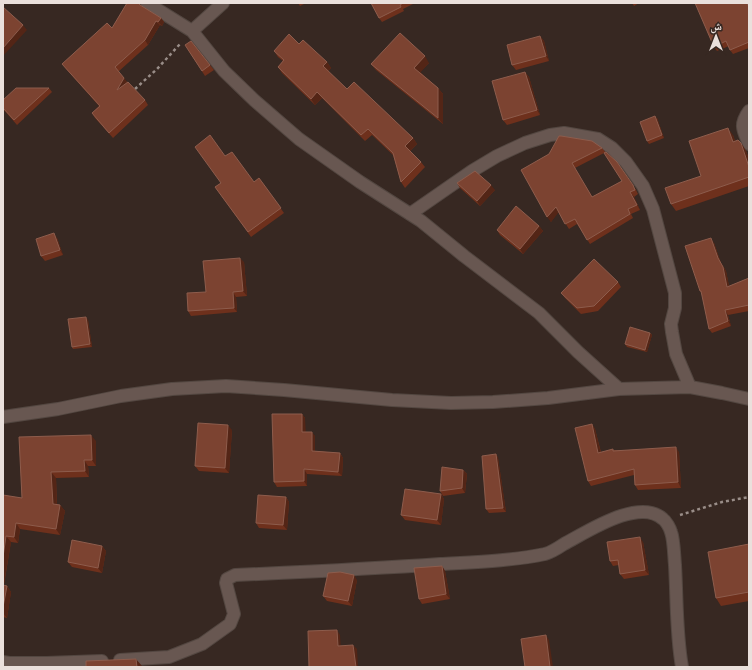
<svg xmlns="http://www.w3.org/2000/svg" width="752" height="670" font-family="'Public Sans','Noto Naskh Arabic',sans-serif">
<rect width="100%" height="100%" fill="#372822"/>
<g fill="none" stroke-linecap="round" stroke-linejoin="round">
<defs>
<path id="minor" d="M147,3L192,31L224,71L254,100L299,139L360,182L421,221L464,256L539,313L578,352L619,389
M192,31L223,3
M749,111C739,125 743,130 749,144
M410,214L472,171L497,156L525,143L550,135L564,133L598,139L612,148L626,162L643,186L653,209L675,293V308L671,324L672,332L676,354L690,387
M3,417L58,409L121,396L172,389L226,386L284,390L392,400L451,403L493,402L548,398L619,389L654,388L690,387L722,393L749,399
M120,660L169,657L202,644L230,624L234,614L226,583L227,579L235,575C303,572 371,569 440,564C475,562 511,561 545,554C552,552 558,548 564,544C587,532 639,497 663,519C666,521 670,528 671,532C674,540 674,555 675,565C677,599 676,633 682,667
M3,662L9,663H46L102,661"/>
</defs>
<!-- minor casing -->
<use href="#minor" stroke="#534741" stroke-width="14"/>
<!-- path -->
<path stroke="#998d88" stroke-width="2.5" stroke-dasharray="3 3" stroke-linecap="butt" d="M135,89L157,69L180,44
M680,515L722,502L749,497"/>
<!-- minor -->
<use href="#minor" stroke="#685751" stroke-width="12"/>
</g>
<!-- wall -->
<path fill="#6e301c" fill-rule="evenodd" d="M127,3H140V5L161,18L164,22L162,26L160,25L148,45L118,72L127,82V83L145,100L148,105L113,138L95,118L92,113L99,106L66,69L62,64L112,28Z
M298,3H306L300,6Z
M371,3H415L403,9L404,11L382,22L379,18Z
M632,3H639L634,6Z
M749,3V48L733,54L730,50L729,46L717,51L714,47Z
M540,36L544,41L549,61L516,70L512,65Z
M299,44L327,62L331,68L328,71L347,89L413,138L417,144L410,151L421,162L425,167L405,188L401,182L393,155L372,135L365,141L322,98L315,105L282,73L278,67L283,61L278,57L274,51Z
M185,45L210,65L214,70L205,76Z
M429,63L420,72L438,88L443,94V124L376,70L371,64Z
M525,72L529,77L540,115L507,125L503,120Z
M49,88L52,92L17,125L3,109V100Z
M657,118L664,138L649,144L647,141Z
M733,135L735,141L741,143L746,151L749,159V186L676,211L671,204L701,176Z
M602,148L636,190L638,194L634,197L640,210L631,214L633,218L590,244L577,224L569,229L558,212L551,222L521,170ZM604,153L622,181L592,197L575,168Z
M225,156L254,182L259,178L284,213L251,237L215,187L221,183Z
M457,183L495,190L480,206L460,188Z
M539,226L543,231L523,254L500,235L497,230Z
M57,238L63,255L45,261L41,256Z
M714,243L721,263L726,271L729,286L749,278V311L728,315L731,326L712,333L709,329L702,294L700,291Z
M244,262L247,296L236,297L237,312L191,316L188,311L206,292Z
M618,282L621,287L598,311L581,314L565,298L561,293Z
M88,320L92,347L73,349L72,347Z
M650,333L652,335L647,352L627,347L625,344Z
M302,414L305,418V432L315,436V451L340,453L343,458L342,476L307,474V486L277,487L274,482Z
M592,424L595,429L601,452L613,450L679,452L681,488L638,490L635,485L634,475L591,486L588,481Z
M232,430L229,473L199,471L195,466Z
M19,437L96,441V466H88L89,477L56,478L57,504L60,505L65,511L60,535L20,529L18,543L11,542L4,585L7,586L11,592L7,618L3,617V495L22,498Z
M496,454L498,458L506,512L489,513L486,509Z
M463,470L467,474L465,493L443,496L440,491Z
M441,494L444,499L441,525L405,520L401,515Z
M286,497L289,502L287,530L259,528L256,523Z
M643,542L649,575L624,579L620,574L619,565L613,566L610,561Z
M749,544V601L721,606L716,598Z
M102,546L106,551L102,573L72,567L68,562Z
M442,566L445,571L450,599L422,604L419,599Z
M357,580L352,606L327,601L323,596Z"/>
<!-- shaded-wall -->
<path fill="#532516" d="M161,18L164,22L162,26L158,22Z
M156,21L160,25L148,45L145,40Z
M23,25L27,30L3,56V48Z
M540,36L544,41L549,61L546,56Z
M425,56L429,63L419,74L414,68Z
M327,62L331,68L327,72L323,66Z
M525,72L529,77L540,115L537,110Z
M124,78L127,82L120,94L117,90Z
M438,88L443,94V124L438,118Z
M317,92L322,98L315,105L311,99Z
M655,116L657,118L664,138L662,135Z
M728,128L733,135L738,149L733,142Z
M413,138L417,144L409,152L405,146Z
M741,143L746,151L749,159V167Z
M572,163L575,168L595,201L592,197Z
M491,185L495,190L480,206L477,201Z
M630,192L634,197L640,210L637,205Z
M556,207L559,212L551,222L547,217Z
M539,226L543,231L523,254L520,249Z
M54,233L57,238L63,255L60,250Z
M711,238L714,243L721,263L726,271L730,291L727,287Z
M240,258L244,262L247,296L243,291Z
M233,292L236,297L237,312L234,308Z
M725,310L728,315L731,326L728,321Z
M86,317L88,320L92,347L90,344Z
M650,333L652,335L647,352L645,350Z
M302,414L305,418L306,436L302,432Z
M592,424L595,429L602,458L598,453Z
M228,425L232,430L229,473L225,468Z
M312,432L315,436V456L312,451Z
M91,435L96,441V466L92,460Z
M676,447L679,452L681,488L678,482Z
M340,453L343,458L342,476L338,472Z
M496,454L498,458L506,512L503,508Z
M84,460L88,466L89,477L85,471Z
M304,469L307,474V486L304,481Z
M463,470L467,474L465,493L462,488Z
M51,472L56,478L57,510L53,504Z
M441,494L444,499L441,525L437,520Z
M286,497L289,502L287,530L283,525Z
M60,505L65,511L60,535L56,529Z
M16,523L20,529L18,543L14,537Z
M6,536L11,542L3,589V557Z
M640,537L643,542L649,575L645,570Z
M102,546L106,551L102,573L98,568Z
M442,566L445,571L450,599L446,594Z
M354,575L357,580L352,606L348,601Z
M7,586L11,592L7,618L3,613V607Z
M337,630L340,635L341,651L338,646Z
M546,635L549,640L553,667H550Z
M353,645L357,649L358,667H356Z
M136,659L142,666V667H137Z"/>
<!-- building -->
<path fill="#7c4331" stroke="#8d5c4c" d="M127,3H138L140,5L161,18L158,22L156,21L145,40L115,67L124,78L117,90L128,82L145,100L109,133L92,113L100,106L62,64L107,23L112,28Z
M371,3H403L400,5L401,7L379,18Z
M695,3H747L749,7V42L730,50L726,41L714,47Z
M3,7L23,25L3,48Z
M400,33L425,56L414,68L438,88V118L371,64Z
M289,34L299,44L303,40L327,62L323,66L347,89L354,82L413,138L405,146L421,162L401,182L393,153L368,129L361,135L317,92L311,99L278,67L284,60L274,51Z
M540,36L546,56L512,65L507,45Z
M191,41L210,65L202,71L185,45Z
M525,72L537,110L503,120L492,81Z
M16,88H49L14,120L3,108V100Z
M655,116L662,135L647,141L640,122Z
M728,128L733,142L738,140L741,143L749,167V177L671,204L665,188L701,176L689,141Z
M210,135L225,156L232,152L254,182L259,178L281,208L248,232L215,187L221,183L195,147Z
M559,136H561L592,141L602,148L572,163L592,197L622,181L604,153L606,152L617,162L633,185L635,190L630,192L637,205L628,209L630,214L587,240L575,219L565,224L556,207L547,217L521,170L549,154Z
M475,171L491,185L477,201L457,183Z
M516,206L539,226L520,249L497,230Z
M54,233L60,250L41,256L36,239Z
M711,238L718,258L723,267L727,287L749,278V305L725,310L728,321L709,329L701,291H700L685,246Z
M240,258L243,291L233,292L234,308L188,311L187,293L206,292L203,261Z
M594,259L618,282L594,306L577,308L561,293Z
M86,317L90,344L72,347L68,319Z
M630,327L650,333L645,350L625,344Z
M272,414H302V432H312V451L340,453L338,472L304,469V481L274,482Z
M198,423L228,425L225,468L195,466Z
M592,424L598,453L613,449V451L676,447L678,482L635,485L634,469L588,481L575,428Z
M91,435L92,460H84L85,471L51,472L53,504L60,505L56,529L16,523L14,537L6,536L3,557V495L22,498L19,437Z
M496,454L503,508L486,509L482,456Z
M442,467L463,470L462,488L440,491Z
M405,489L441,494L437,520L401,515Z
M258,495L286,497L283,525L256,523Z
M640,537L645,570L620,574L618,560L610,561L607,542Z
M72,540L102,546L98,568L68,562Z
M749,544V592L716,598L708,552Z
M442,566L446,594L419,599L414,568Z
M340,572L354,575L348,601L323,596L328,573Z
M3,585L7,586L3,607Z
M337,630L338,646L353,645L356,667H309L308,631Z
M546,635L550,667H525L521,639Z
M136,659L137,667H86V661Z"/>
<!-- border -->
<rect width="752" height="670" fill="none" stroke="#eae0dc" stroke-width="8"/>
<!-- north arrow -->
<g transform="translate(716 36)" stroke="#372822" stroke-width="3" paint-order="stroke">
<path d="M0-3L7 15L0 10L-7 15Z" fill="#eae0dc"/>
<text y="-6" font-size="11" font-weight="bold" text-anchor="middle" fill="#eae0dc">ش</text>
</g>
</svg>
